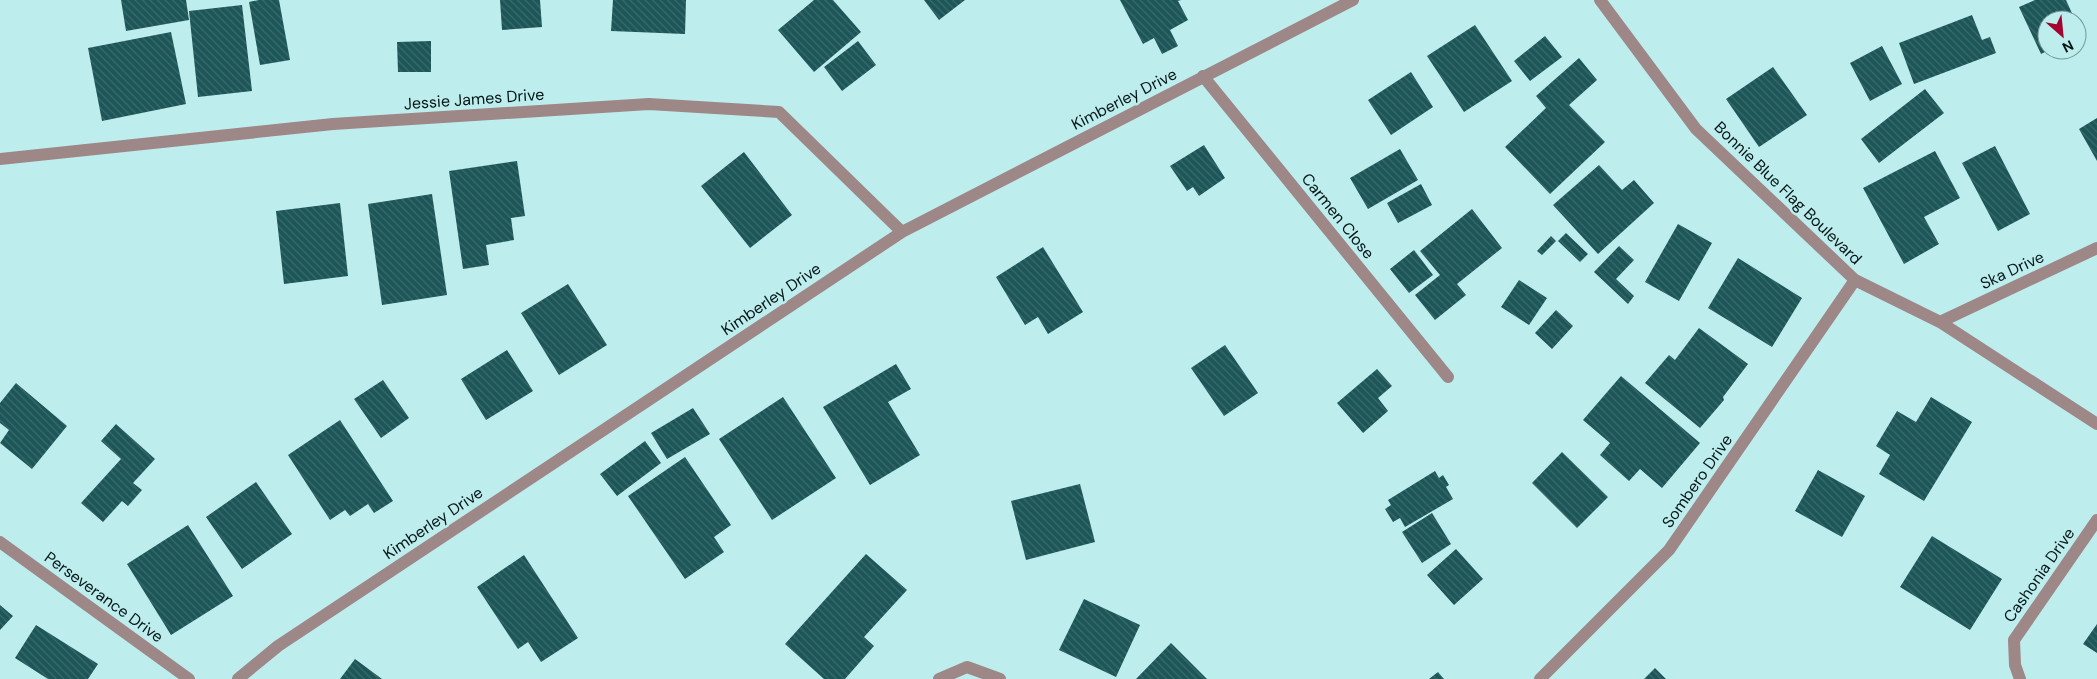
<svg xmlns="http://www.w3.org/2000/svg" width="2097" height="679" font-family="'DM Sans',sans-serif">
<defs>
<pattern id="building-back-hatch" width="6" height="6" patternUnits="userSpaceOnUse" patternTransform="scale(1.25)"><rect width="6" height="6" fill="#1d5658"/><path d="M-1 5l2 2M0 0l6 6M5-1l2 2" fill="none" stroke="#3b6a6b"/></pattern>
</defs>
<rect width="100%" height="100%" fill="#beedee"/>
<!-- building -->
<path fill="url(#building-back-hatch)" d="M121,0H186L189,20L126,31Z
M259,0H279L290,60L260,65L249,2Z
M500,0H540L542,27L502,30Z
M613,0H686L685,34L611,31Z
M814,0H833L861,32L814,72L778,30Z
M924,0H965L939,20Z
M1120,0H1181L1178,1L1188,20L1170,30L1178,46L1162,54L1154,38L1143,44Z
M2035,0H2066L2075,20H2047V51L2041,54L2019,7Z
M242,5L252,91L198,97L189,11Z
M1972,15L1982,40L1990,37L1996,53L1914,84L1899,43Z
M2077,24L2082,35L2077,37Z
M1475,25L1512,81L1464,112L1427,56Z
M171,32L186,104L102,121L88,48Z
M1545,36L1562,57L1530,81L1514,61Z
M431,41V72H398L397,42Z
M858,41L876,65L842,91L824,67Z
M1882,46L1902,84L1870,101L1850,63Z
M1579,58L1597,80L1569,105L1605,142L1550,194L1505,147L1546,108L1536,96Z
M1773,67L1807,115L1759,147L1726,99Z
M1411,72L1433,107L1391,135L1368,100Z
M1925,89L1944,113L1879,163L1861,139Z
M2097,118V161L2079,129Z
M1204,145L1225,178L1199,196L1193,187L1187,191L1170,166Z
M1995,146L2030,214L1998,231L1962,163Z
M1400,149L1418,180L1368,209L1350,178Z
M1935,151L1960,198L1924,217L1939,244L1904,264L1863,188Z
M744,152L792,215L750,248L701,186Z
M517,161L525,216L511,218L514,240L486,245L489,265L463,269L449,171Z
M1599,165L1622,190L1634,180L1654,203L1598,254L1553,205Z
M1421,184L1432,205L1398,223L1387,203Z
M432,194L447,295L382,305L368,204Z
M340,203L348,276L284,284L276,211Z
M1472,209L1502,248L1457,284L1466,295L1435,320L1415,295L1440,275L1420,251Z
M1678,224L1712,243L1679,301L1645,282Z
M1566,233L1588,254L1580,262L1558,241Z
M1551,236L1556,241L1542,255L1537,251Z
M1619,246L1634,260L1616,279L1634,296L1628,304L1594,272Z
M1043,247L1083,312L1048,334L1038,317L1025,325L996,277Z
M1414,250L1433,275L1409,293L1390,269Z
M1738,258L1802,298L1772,347L1708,308Z
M1519,280L1547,298L1529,325L1501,307Z
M568,284L607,345L559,375L521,313Z
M1556,310L1573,326L1552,349L1535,333Z
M1699,328L1748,364L1723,397L1724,400L1700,428L1645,383L1669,355L1675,360Z
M1225,345L1258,393L1224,416L1191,368Z
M507,350L533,391L486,420L461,379Z
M896,364L911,389L888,402L920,455L870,485L823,407Z
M1377,369L1392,386L1378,398L1388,411L1363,433L1337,403Z
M1621,376L1700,443L1662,488L1640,469L1629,481L1600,455L1610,443L1583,420Z
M383,380L409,418L381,438L354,399Z
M16,383L67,426L32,469L0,443L9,430L0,423V403Z
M783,397L836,478L772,520L719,439Z
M1931,397L1972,422L1924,501L1879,474L1890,455L1876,446L1897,411L1916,422Z
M693,408L710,434L667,459L651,433Z
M340,420L393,501L374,513L368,504L350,516L345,510L330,520L288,455Z
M116,424L155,459L133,483L142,490L128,506L122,501L103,522L81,503L121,459L101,441Z
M645,441L661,463L617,496L600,474Z
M1562,452L1608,497L1577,528L1532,483Z
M685,457L731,525L714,537L724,552L685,579L628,496Z
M1818,470L1865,496L1842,537L1795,511Z
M1435,471L1439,478L1443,475L1449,485L1446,487L1453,499L1405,527L1400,518L1393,522L1385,509L1391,505L1388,500Z
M256,482L292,534L242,569L206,517Z
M1080,484L1095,542L1026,560L1011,501Z
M1432,513L1451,544L1422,563L1402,532Z
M188,525L233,596L171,635L127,564Z
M1932,536L2002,579L1970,630L1900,587Z
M1456,549L1483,579L1454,605L1427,575Z
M866,554L907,590L864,637L874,646L845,679H824L785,644Z
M524,555L578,638L541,662L528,642L518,649L477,587Z
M1084,599L1140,625L1116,677L1059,650Z
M0,605L13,616L0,630Z
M2097,624V653L2083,644Z
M36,625L98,664L88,679H48L15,658Z
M1171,643L1207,679H1136Z
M355,659L382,679H340Z
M1655,668L1666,679H1644Z
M1438,672L1444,679H1429Z"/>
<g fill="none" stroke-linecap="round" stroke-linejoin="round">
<!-- minor -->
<path stroke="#9d8787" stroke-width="12" d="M1600,0L1696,129L1855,280L1940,322L2097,424
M1203,76L1448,377
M0,159L333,124L649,104L779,112L902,232
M1940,322L2097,248
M0,542L189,679
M238,679L278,646L902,232L1353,0
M939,679L967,667L1000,679
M1540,679L1669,550L1855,280
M2020,679L2015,665L2014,640L2097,520"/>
</g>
<g text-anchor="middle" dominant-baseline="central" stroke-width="5" stroke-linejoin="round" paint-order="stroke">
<!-- street labels -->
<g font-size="16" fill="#041516" stroke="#beedee">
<text transform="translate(474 99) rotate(-4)">Jessie James Drive</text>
<text transform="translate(1124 99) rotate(-27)">Kimberley Drive</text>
<text transform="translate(1788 193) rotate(44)">Bonnie Blue Flag Boulevard</text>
<text transform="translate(1338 216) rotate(51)">Carmen Close</text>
<text transform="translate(2012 270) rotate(-25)">Ska Drive</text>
<text transform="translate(771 299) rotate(-34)">Kimberley Drive</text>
<text transform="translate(1697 481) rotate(-55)">Sombero Drive</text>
<text transform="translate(433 523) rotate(-34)">Kimberley Drive</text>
<text transform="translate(2039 575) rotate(-55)">Cashonia Drive</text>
<text transform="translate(104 597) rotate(36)">Perseverance Drive</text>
</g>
</g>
<!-- north arrow -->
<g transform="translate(2062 35) rotate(153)"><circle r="24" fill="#beedee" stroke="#749798"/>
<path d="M0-4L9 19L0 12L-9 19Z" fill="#a3042f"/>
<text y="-8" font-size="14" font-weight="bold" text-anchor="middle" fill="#041516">N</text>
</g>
</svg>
